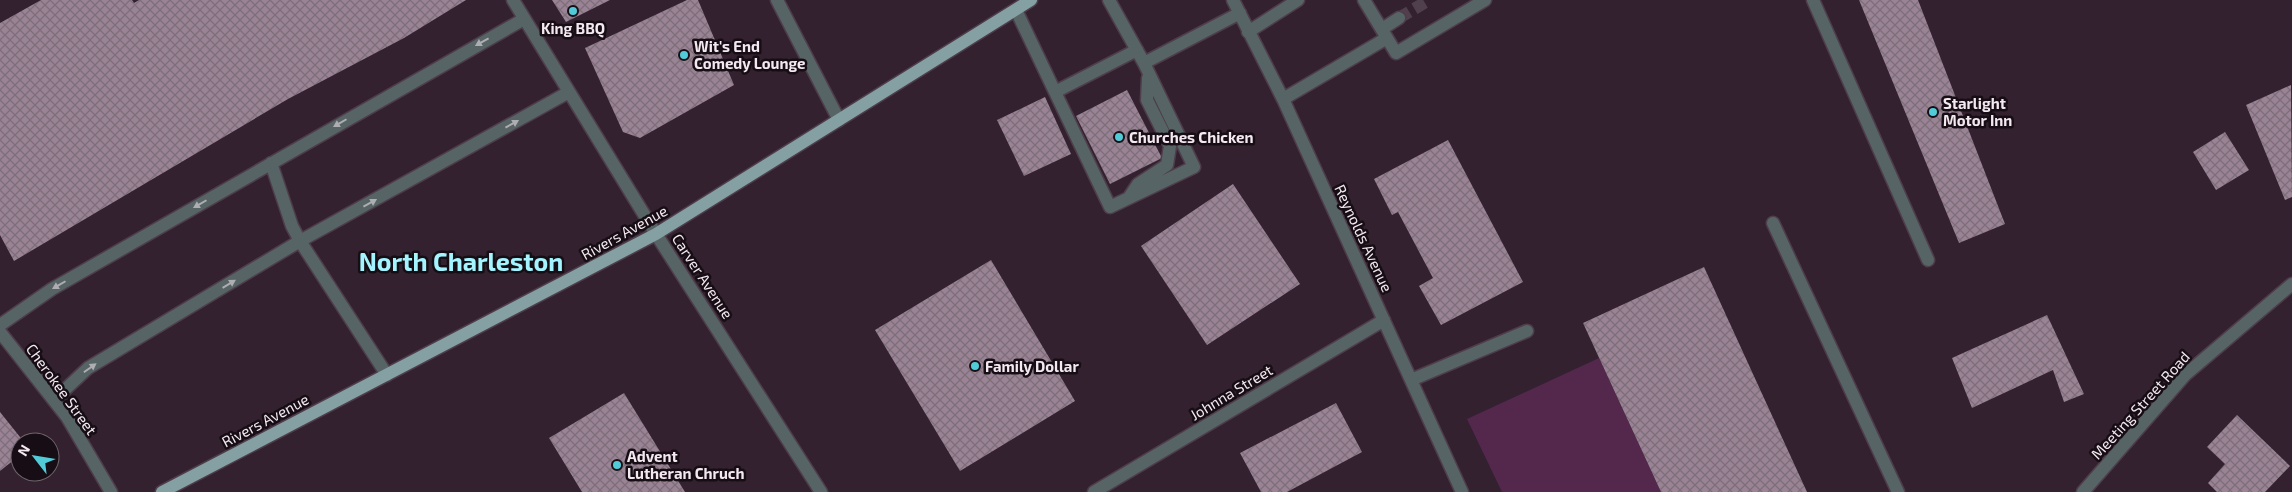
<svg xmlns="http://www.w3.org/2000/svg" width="2292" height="492" font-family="'Exo 2',sans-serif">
<defs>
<pattern id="building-cross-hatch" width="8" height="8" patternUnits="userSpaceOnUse" patternTransform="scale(1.25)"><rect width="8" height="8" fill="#998395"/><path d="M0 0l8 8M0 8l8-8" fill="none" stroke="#7d6e7a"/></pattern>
</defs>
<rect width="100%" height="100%" fill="#332130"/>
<!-- grass -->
<path fill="#54284d" d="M1599,358L1661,492H1502L1467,419Z"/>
<!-- building -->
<path fill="url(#building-cross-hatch)" d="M41,0H132L134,3L139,0H466L404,38L288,99L14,261L0,235V23Z
M552,0H610L566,22Z
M687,0H698L734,85L640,138L623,132L585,48Z
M1859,0H1918L2005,224L1959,243Z
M2291,85L2292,197L2285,200L2246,105Z
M1127,90L1162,158L1110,184L1076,116Z
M1045,97L1071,154L1024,176L997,120Z
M2225,132L2249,170L2216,190L2193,152Z
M1448,140L1523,282L1441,325L1419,286L1433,278L1398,212L1392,215L1374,179Z
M1233,184L1300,284L1207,345L1141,246Z
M991,260L1075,401L960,471L875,330Z
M1704,267L1807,492H1661L1583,323Z
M2047,315L2084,394L2064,402L2053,370L1972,408L1952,358Z
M624,393L685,492H582L549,438Z
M1336,403L1362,452L1287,492H1261L1240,453Z
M0,412L24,442H20V455L0,471Z
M2237,415L2290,466L2265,492H2217L2208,483L2225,464L2207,447Z"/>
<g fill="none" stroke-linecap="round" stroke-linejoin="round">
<!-- minor-tunnel -->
<path stroke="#503f4d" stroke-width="12" stroke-dasharray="12 6" stroke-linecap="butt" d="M1399,18L1429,0"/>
<defs>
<path id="minor" d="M513,0L656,234L821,492
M777,0L839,120
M1109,0L1144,63L1194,167L1110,207L1055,92L1137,50
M1233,0L1283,99L1462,492
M1364,0L1396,53L1485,0
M1813,0L1928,260
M1016,10L1055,92
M1382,29L1399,18
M1248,32L1298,0
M1144,63L1240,13
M1283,99L1387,38
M271,163L292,226L300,241L387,375
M1130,196L1138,184L1167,165L1170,146L1147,100L1148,78
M1773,223L1898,492
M0,325L52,289L524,19
M0,332L67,417L111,492
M1411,380L1527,331
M54,400L88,368L300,241L569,92
M1094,492L1384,320
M2083,492L2185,375L2292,284"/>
<path id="major" d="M162,492L656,234L1031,0"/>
</defs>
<!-- minor casing -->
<use href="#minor" stroke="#4e3d4b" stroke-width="15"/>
<!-- major casing -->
<use href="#major" stroke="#4e3d4b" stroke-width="15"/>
<!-- minor -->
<use href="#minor" stroke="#576466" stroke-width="12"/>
<!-- major -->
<use href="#major" stroke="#85a0a3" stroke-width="12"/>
</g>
<!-- one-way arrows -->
<defs><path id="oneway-solid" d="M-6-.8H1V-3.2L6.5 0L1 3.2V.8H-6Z" transform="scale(1.25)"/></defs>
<g fill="#adadb2">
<use href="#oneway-solid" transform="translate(482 42) rotate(151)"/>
<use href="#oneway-solid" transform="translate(340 123) rotate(150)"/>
<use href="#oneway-solid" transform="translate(512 124) rotate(-29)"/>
<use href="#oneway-solid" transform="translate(370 203) rotate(-29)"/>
<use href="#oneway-solid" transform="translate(200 204) rotate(150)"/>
<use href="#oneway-solid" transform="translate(229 284) rotate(-31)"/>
<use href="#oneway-solid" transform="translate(59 285) rotate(150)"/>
<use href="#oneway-solid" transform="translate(90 368) rotate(-35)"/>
</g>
<!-- markers -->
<g fill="#52cbd9" stroke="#160e14" stroke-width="2">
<circle cx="573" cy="11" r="5"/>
<circle cx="684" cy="55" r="5"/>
<circle cx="1933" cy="112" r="5"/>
<circle cx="1119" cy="137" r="5"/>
<circle cx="975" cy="366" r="5"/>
<circle cx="617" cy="465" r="5"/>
</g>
<g text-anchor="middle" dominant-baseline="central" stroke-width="5" stroke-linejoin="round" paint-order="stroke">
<!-- poi labels -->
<g font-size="15" font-weight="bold" fill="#f4e8f1" stroke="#160e14" text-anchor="start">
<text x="573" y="28" text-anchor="middle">King BBQ</text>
<text x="694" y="46">Wit's End<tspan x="694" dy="17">Comedy Lounge</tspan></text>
<text x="1943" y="103">Starlight<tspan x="1943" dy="17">Motor Inn</tspan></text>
<text x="1129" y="137">Churches Chicken</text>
<text x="985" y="366">Family Dollar</text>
<text x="627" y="456">Advent<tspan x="627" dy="17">Lutheran Chruch</tspan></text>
</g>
<!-- street labels -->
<g font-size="15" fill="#f4e8f1" stroke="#160e14">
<text transform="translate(624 232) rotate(-29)">Rivers Avenue</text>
<text transform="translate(1364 238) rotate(65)">Reynolds Avenue</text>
<text transform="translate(703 276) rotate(57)">Carver Avenue</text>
<text transform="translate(62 389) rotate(54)">Cherokee Street</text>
<text transform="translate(1231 392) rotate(-31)">Johnna Street</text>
<text transform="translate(2140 405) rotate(-48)">Meeting Street Road</text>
<text transform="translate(265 420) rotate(-28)">Rivers Avenue</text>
</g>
<!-- town labels -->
<g font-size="25" font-weight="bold" fill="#a3f4ff" stroke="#160e14">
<text x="461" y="261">North Charleston</text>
</g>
</g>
<!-- north arrow -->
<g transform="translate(35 457) rotate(301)"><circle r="24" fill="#160e14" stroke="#6f656c"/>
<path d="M0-4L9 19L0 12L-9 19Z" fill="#52cbd9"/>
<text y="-8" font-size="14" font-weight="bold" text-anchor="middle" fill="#f4e8f1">N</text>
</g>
</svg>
